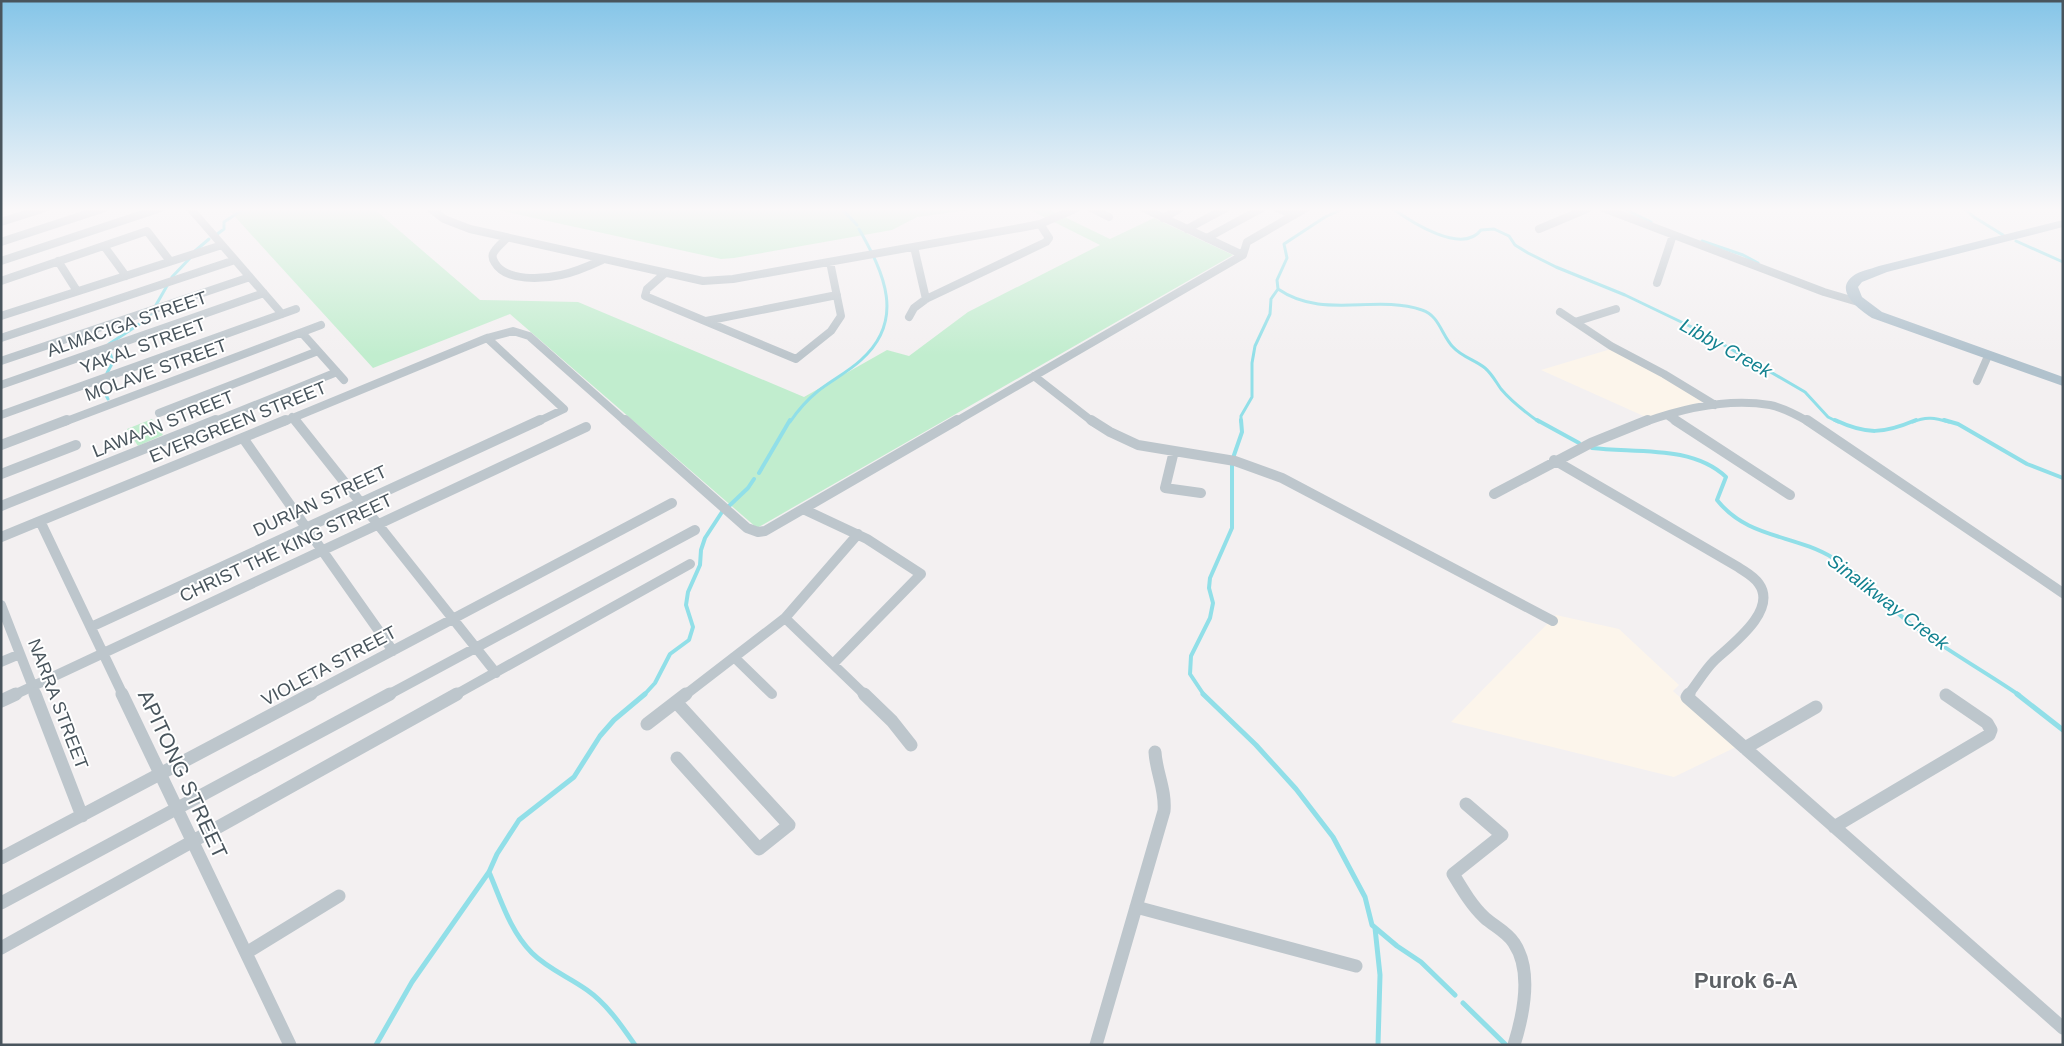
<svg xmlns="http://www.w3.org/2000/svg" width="2064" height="1046" font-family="Helvetica,sans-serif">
<rect width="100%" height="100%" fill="#f3f0f1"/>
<!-- commercial -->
<path fill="#fcf5eb" d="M1611,349L1705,401L1648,418L1541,370Z
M1556,615L1619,629L1679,685L1673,691L1736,747L1674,777L1451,722Z"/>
<!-- green -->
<path fill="#c1edce" d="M227,208H373L480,300L578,302L804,397L887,350L909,356L968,312L1100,245L1026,208H1046L1110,239L1154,218L1233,255L757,528L510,314L373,368Z
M489,208H985L917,217L892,230L734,258L721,259Z
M152,419L163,435L138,446L127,429Z"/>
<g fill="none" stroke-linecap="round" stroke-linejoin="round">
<!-- stream-far2 -->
<path stroke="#91dfe8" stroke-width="3" d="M841,208L857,225
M1345,208L1325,217L1284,244L1287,258L1277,280L1278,289C1323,320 1374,294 1422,310C1439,315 1442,336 1453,347C1462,357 1475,360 1485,368C1492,374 1496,382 1501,389C1512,402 1525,412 1539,422
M1392,208C1411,222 1462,255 1481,230L1494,229L1509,236L1515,245L1528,253L1556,267L1625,295L1700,331L1805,392L1828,417L1838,422
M1622,208L1651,222
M1964,208L1974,217L2003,235
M216,235L224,229V222L245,208
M1702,241L1743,255L1758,263
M2016,241L2063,262
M195,251L209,239
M172,277L191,257
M156,305L168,284
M109,344L141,323L153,312
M107,373L113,362L109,350
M102,380L101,386L108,399
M790,422C798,410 807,400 818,391C832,380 848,372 861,360C906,320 884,273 859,229
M1241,422V416L1252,397V363L1255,346L1270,314L1271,299L1278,289
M1913,422C1926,416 1935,418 1949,422"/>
<!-- stream-far1 -->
<path stroke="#91dfe8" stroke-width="4" d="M1537,420L1579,443
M1835,420C1867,435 1883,434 1916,420
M1944,420L1958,424L2027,464L2063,478
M1592,448C1636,453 1692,445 1726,477L1717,500C1748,539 1794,534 1833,558C1863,576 1884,604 1911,624C1946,650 1984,671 2019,695
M1233,458L1242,432L1241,420
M759,473L790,420
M729,506L748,488L754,479
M644,695L655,683L670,654L689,640L693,627L686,605L688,592L700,565L701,550L705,538L722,512
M1204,695L1190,674L1191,656L1210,618L1213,603L1209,588L1210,578L1232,528V463"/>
<!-- stream -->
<path stroke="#91dfe8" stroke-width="5" d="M1203,694L1256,745L1296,789L1333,837L1365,897L1372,925L1397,946L1421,962L1455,995
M2017,694L2063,730
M489,872C501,900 510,931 532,953C548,969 569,977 587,990C607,1004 621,1025 635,1045
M1375,928L1380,975L1378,1045
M1463,1003L1506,1045
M376,1045L412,982L489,872L497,854L519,820L574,777L600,736L614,720L645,694"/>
<!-- minor-far2 -->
<path stroke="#bdc6cc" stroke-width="8" d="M190,208L282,314
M430,208L444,219L470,229L703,281L733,279L1025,227L1040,224L1077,208
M1091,208L1109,217
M1143,208L1243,255
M1277,208L1294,215
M1603,208L1824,292L1858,302
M1163,218L1181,208
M1,222L45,208
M1187,229L1226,208
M1539,229L1589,208
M507,238C503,242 497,247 494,252C491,256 493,260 495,263C506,282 543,279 561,275C576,272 589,266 602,260
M1207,238L1262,208
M1,242L105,208
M104,246L126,276
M914,247L926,299
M1,261L161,208
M58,261L77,291
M664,274L647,289L645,296L796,359L831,331L841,316L830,262
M1,281L147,231L170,261
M1657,283L1673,235
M1560,312L1611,346L1664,374L1715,405
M1,316L222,245
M909,317L914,308L926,299L1046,242L1049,238L1040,224
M706,321L837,295
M1575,322L1616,309
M302,333L344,380
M1,338L235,260
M487,338L564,409L537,422
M1,361L250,277
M1034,376L1093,422
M1977,381L1988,356
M1,385L264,293
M159,413L318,351
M1,415L296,309
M1667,415L1677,422
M292,417L296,422
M64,422L321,325
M213,422L337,372
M283,422L487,338L513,331L529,336L626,422
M955,422L1243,255L1247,242L1306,208
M1645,422C1684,408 1728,398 1770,405C1784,408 1797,415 1809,422"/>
<!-- minor-far1 -->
<path stroke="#bdc6cc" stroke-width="10" d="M295,420L496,673
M625,420L747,528L758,532L765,531L957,420
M1091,420L1110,432L1138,445L1235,461L1282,478L1553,621
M1675,420L1790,495
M1807,420L2063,593
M243,438L393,651
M1,445L67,420
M1174,451L1165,488L1201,493
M1554,460L1738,567C1745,572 1754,576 1759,584C1778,611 1731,645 1714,661C1704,671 1697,684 1688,695
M1,474L76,445
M1494,494L1591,443L1648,420
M1,506L216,420
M803,509L867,539L921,574L833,664
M40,521L123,695
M1,537L286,420
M1,605L36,695
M785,618L865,695
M91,627L540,420
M734,657L772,694
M1,662L20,654
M14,695L586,427
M309,695L672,503
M388,695L695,530
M455,695L690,564
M685,695L785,618L858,534"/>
<!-- minor -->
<path stroke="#bdc6cc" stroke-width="13" d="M35,694L82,816
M122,694L290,1045
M864,694L892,721L911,745
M1689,694L1687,697L2063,1028
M1,701L16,694
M676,702L789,825L759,849L677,758
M647,724L686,694
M1745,748L1816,707
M1466,804L1502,835L1453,874C1462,889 1472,906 1485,918C1494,926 1507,932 1514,943C1533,971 1523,1016 1514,1045
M1834,827L1989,735L1991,730L1987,723L1946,695
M1,858L311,694
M1,903L390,694
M1136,907L1356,966
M1,948L457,694
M246,953L339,896
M1096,1045L1164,811C1166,790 1156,772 1155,752"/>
<!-- primary -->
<path fill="#b1c2cd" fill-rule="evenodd" d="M2063,220V227L1887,272L1862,282L1858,287L1862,297L1882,312L2063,377V386L1872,318C1860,310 1833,291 1853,276C1859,271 1871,269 1879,266Z"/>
</g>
<!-- sky -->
<linearGradient id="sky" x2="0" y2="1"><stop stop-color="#85c5e8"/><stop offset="0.59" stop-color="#faf8f9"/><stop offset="1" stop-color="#faf8f9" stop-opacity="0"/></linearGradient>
<rect width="2064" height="355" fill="url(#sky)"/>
<g text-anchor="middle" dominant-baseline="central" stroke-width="4" stroke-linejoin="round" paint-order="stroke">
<!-- street labels -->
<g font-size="18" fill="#49555d" stroke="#fff">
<text transform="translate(127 324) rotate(-19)">ALMACIGA STREET</text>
<text transform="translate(143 346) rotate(-20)">YAKAL STREET</text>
<text transform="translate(156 370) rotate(-20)">MOLAVE STREET</text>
<text transform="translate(238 422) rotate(-22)">EVERGREEN STREET</text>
<text transform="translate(163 424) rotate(-22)">LAWAAN STREET</text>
<text transform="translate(320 501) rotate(-25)">DURIAN STREET</text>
<text transform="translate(286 548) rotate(-25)">CHRIST THE KING STREET</text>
<text transform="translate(329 666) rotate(-28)">VIOLETA STREET</text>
<text transform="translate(58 704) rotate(69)">NARRA STREET</text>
</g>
<!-- water labels -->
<g font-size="19" font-style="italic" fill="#138290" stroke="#fff">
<text transform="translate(1726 348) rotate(29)">Libby Creek</text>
<text transform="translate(1888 602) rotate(37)">Sinalikway Creek</text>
</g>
<!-- near-street labels -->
<g font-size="21" fill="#49555d" stroke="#fff">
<text transform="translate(183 774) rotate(65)">APITONG STREET</text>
</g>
<!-- near-neighbourhood labels -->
<g font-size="22" font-weight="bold" fill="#5d6165" stroke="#fff">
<text x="1746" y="980">Purok 6-A</text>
</g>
</g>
<!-- border -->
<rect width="2064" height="1046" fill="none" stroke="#49555d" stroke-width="5"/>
</svg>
